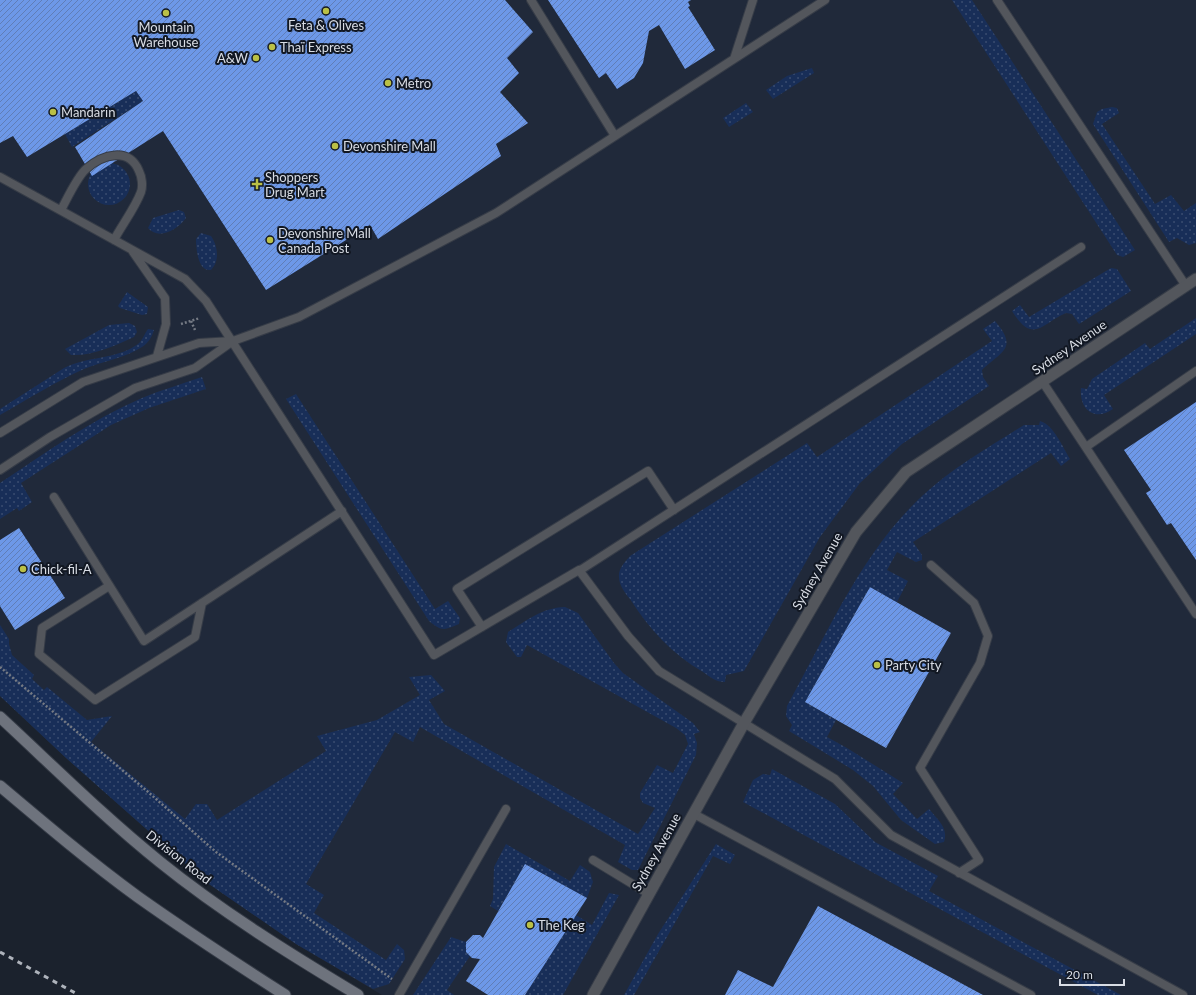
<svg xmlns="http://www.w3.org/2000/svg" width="1196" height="995" font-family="Lato,sans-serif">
<defs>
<pattern id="grass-dots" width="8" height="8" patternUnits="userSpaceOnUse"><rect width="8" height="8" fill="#182e58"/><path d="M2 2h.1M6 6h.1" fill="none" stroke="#394c70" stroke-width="1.8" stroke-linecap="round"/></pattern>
<pattern id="building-hatch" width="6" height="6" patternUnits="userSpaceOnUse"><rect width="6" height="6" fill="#6d98e8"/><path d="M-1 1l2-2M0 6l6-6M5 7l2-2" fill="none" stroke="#607eb7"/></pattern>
</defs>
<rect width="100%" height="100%" fill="#1b222d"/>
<!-- built -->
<path fill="#20293a" d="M0,0H1196V995H382L296,944L206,882L66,758L0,696Z"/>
<!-- grass -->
<path fill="url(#grass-dots)" d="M952,0H972L1135,250L1123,257L1117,255Z
M812,68L814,73L773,99L766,90L787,76Z
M136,91L143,101L72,147L65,134Z
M746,103L753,112L729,127L723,118Z
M1112,107L1117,108L1119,113L1102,124L1155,204L1171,195L1184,211L1196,203V243L1189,245L1177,238L1169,242L1093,124L1097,112L1102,109Z
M88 184a21 21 0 1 1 42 0a21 21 0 1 1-42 0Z
M179,210L184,212L186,218C178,229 159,241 148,228L153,218Z
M201,233L211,236C218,246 220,261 211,270C198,272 196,249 196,239Z
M1111,268L1117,269L1131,291L1079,324L1072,314L1066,313C1041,324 1033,345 1012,311L1020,305L1029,317Z
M127,292L148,307L147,314L142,315L120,308L118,306Z
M1196,318V334L1104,395L1113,409C1094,422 1079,409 1081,388L1087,389L1092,379L1145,343L1150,349Z
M995,321C1019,349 1001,351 982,370L983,377L989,386L902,444L860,483L820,537L744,671L726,675L725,682C716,682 710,677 703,672C672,654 649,629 630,599C625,593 619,585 619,577C618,569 625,562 630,556L807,443L817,457L992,341L983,329Z
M129,323L135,326L137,332L134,337C114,346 93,356 71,355L65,349L109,325Z
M148,329L154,330C152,337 148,343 142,347C125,358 103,361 84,369C55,382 28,399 0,415V409L64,368C87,356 116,360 138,344C142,341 145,333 148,329Z
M202,377L206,389L149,408L111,425L21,483L32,502L19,511L17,508L0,519V483C45,453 91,420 142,398C161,390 182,384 202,377Z
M296,394L435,609L448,601L460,618L459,624C445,630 442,632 429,621L286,399Z
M1040,421C1054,425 1063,448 1070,459L1061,466L1051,453L913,542L922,555V560L916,562L897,552L887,570L908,581L897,602L870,587L805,702L836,720L827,737L847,748L903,783L893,794L917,819L929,809C937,819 949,828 944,842L935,844L901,820L873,786L853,770L789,731L792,725L786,716L787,706C827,634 861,553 922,496C952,468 989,447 1024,425H1039Z
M565,607L578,613L614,663L623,673L693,723L700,732L694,734L697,743L696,755L638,870H632L618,862L625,845L420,727L413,742L395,732L306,884L324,895L314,913L386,960L397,944L404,950L405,959L389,984L373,989L296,944L206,882L66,758L0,696V625L9,639V644L12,655L34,675L32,679L44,690L47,687L87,720L112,716L91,742L185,819L196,804H207L217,820L326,751L317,736L377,720L420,695L409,677L431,675L445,691L429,700L444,724L638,834L655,808L643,803L640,798V793L657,765L673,773L688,744L685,735L676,728L527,645L521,657H517L506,642L508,632C528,620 541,608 565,607Z
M772,769L835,804L875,842L938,876L929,891L1121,995H1098L743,802L753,780L763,774L770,775Z
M506,844L570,881L580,865L590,872L593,882L587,898L525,864L498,911L490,906L493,899L494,867Z
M716,844L735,855L730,864L713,856L634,995H624L658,934Z
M609,893L619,895L563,995H525L576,915L592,925Z
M451,937L466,942V952L470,956L447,990L454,995H413Z"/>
<!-- building -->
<path fill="url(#building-hatch)" d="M0,0H505L533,32L507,58L519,73L500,92L528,123L496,144L501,156L378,239L370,225L266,290L163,131L92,176L75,147L143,101L136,91L27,157L13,136L0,143Z
M548,0H691L688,2L690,6L688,7L715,50L685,69L659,25L649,31L643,63L634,78L617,89L606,73L599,78Z
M1196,402V560L1171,523L1167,525L1146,493L1151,490L1124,450Z
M19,528L65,598L15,630L0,606V540Z
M870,587L951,633L886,748L805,702Z
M525,864L587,898L525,995H488L466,981L480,959L472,958L466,952V942L473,935H480L483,938Z
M818,906L983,995H725L738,970L773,987Z"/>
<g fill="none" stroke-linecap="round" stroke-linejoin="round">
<defs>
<path id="service" d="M531,0L615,136
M997,0L1186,286
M734,59L753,0
M0,177L185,279L206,301L434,655L579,570L628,636L659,671L835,779L891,835L1183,995
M61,210C67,199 77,177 86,169C103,154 129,147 139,171C142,177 143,186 141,192C135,208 122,225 114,240
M133,252L165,298L166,324L157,356
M1042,381L1196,614
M0,433L83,382L199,343L232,341
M1086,447L1196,371
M0,470L50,437L135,388L195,368L233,341L299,317L496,213L825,0
M54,497L144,641L342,511
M931,565L974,603L988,636L980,663L920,768L979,860L959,873
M579,571L1081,247
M109,586L42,628L39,654L95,700L195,637L202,603
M482,627L457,589L648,471L674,510
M694,814L1031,995
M593,860L649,894
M399,995L506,809"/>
<path id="minor" d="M593,995L744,723L856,532L906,472L1196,279"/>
<path id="secondary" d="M0,717C53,766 104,817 160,862C222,912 290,954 358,995
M0,786C45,824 90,862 138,897C186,931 235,963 285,995"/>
</defs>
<!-- service casing -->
<use href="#service" stroke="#363c47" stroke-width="10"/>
<!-- minor casing -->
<use href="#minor" stroke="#363c47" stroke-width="13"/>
<!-- secondary casing -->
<use href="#secondary" stroke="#363c47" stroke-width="13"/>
<!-- path -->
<path stroke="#757a84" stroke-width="2.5" stroke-dasharray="2 2" stroke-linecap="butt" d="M191,321L195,330
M181,324L200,318
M0,667L147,791L216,852L392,979"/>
<!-- service -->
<use href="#service" stroke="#53565c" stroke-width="8"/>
<!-- minor -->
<use href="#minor" stroke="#53565c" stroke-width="11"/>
<!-- secondary -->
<use href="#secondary" stroke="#6e737d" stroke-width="11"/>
<!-- rail -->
<path stroke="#aeb3bb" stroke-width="3" stroke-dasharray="5 5" stroke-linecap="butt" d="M0,952L79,995"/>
</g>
<!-- markers -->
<g fill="#bac046" stroke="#121823" stroke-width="1.5">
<circle cx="326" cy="11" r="4"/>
<circle cx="166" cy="13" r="4"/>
<circle cx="272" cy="47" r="4"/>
<circle cx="256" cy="58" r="4"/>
<circle cx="388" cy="83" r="4"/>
<circle cx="53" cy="112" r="4"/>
<circle cx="335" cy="146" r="4"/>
<path d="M255 178h4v4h4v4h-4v4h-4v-4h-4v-4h4z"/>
<circle cx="270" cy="240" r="4"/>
<circle cx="23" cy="569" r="4"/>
<circle cx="877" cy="665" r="4"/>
<circle cx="530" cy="925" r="4"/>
</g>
<g text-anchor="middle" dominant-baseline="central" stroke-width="4" stroke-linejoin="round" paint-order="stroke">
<!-- poi labels -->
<g font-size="13" fill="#d9dde5" stroke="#121823" text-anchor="start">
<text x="326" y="25" text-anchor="middle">Feta &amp; Olives</text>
<text x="166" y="27" text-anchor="middle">Mountain<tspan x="166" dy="15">Warehouse</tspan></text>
<text x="280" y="47">Thaï Express</text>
<text x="248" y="58" text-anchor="end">A&amp;W</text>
<text x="396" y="83">Metro</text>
<text x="61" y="112">Mandarin</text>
<text x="343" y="146">Devonshire Mall</text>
<text x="265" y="177">Shoppers<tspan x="265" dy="15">Drug Mart</tspan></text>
<text x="278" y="233">Devonshire Mall<tspan x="278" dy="15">Canada Post</tspan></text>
<text x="31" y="569">Chick-fil-A</text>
<text x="885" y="665">Party City</text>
<text x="538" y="925">The Keg</text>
</g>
<!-- street labels -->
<g font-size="13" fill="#d9dde5" stroke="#121823">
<text transform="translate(1069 347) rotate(-34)">Sydney Avenue</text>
<text transform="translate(817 571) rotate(-60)">Sydney Avenue</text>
<text transform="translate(656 852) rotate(-61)">Sydney Avenue</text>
<text transform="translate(179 857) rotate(38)">Division Road</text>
</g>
</g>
<!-- scale -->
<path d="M1060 979v6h64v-6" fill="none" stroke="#d9dde5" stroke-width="2"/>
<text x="1066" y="979" font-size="12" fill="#d9dde5" stroke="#121823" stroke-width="3" paint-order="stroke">20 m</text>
</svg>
